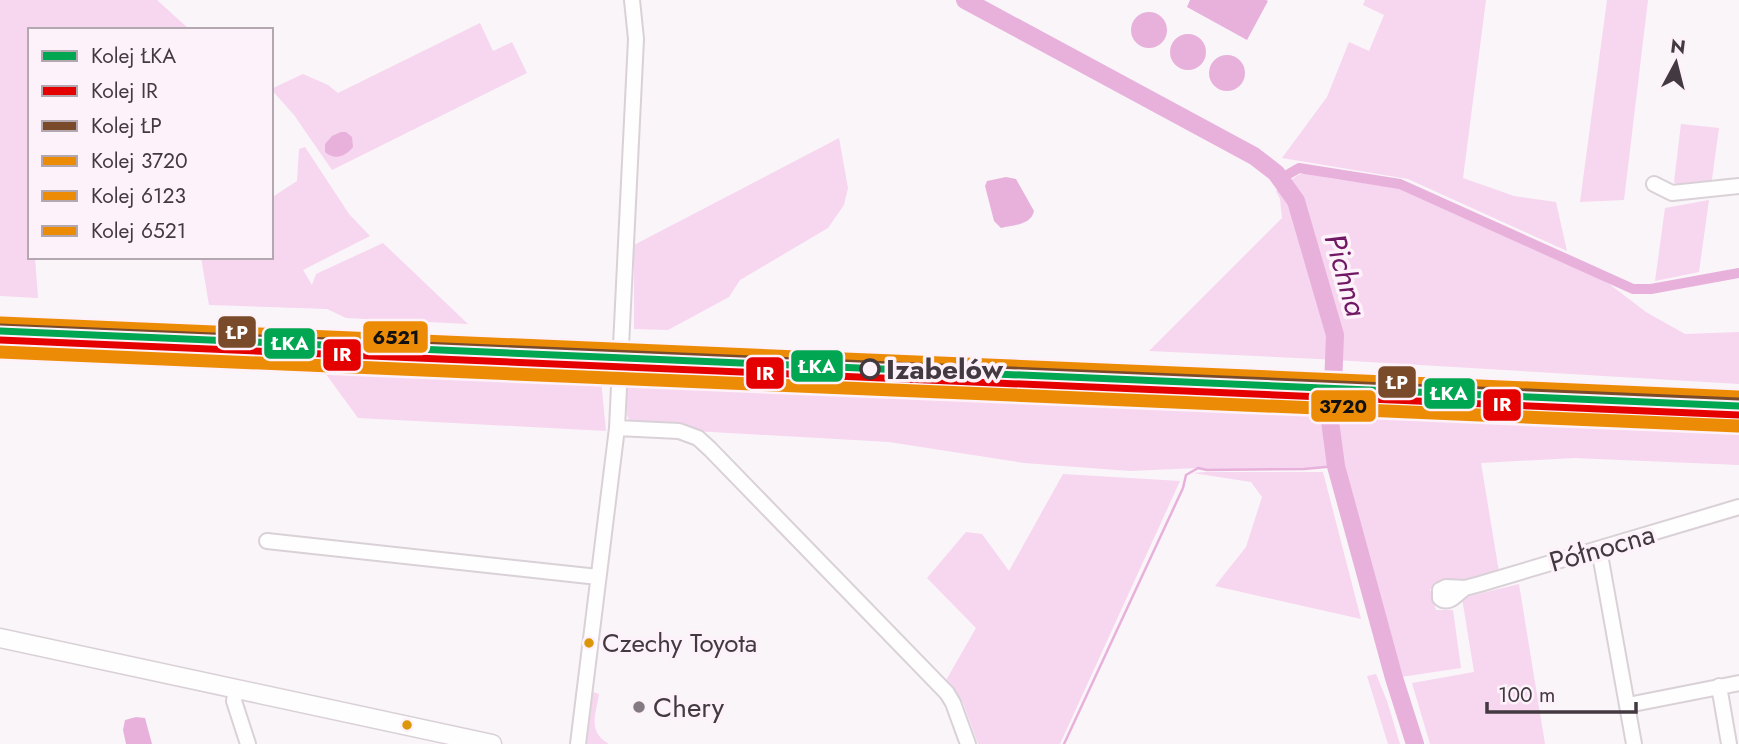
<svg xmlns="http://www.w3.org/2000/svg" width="1739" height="744" font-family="Jost,sans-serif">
<rect width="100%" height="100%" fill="#faf5f9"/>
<!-- green -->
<path fill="#f7d6ef" d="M0,0H157L190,30H30V173L28,174L30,198V257H35L38,298L0,296Z
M1365,0H1486L1463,178L1514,196L1556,202L1567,251L1408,179L1282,158L1327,97L1349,42L1369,51L1384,15L1363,5Z
M1607,0H1648L1624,200L1580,202Z
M480,23L493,51L512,42L527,73L332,170L294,115L271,89L303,74L328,85L338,93Z
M1681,124L1719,128L1711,186L1680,187L1674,182Z
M839,138L848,188L844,205L828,228L740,280L729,297L668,330L634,329V245Z
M305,147L349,214L370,236L303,270L312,285L316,274L383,243L468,324L346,318L327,309L209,305L201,257H271V198L297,181L299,149Z
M1305,173L1334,179L1401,188L1588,271L1604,280L1646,312L1685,334L1739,332V384L1318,359L1149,351L1282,218L1280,199L1276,191L1298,175Z
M1709,200L1699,272L1655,281L1665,208Z
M320,366L601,380L606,431L358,418Z
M627,378L714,383L1216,404L1739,433V465L1574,458L1481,463L1499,572L1430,589L1436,610H1453L1461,668L1394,678L1336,466L1304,469L1207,470L1198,468L1130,471L1024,463L889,442L694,431L630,422L627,415Z
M1205,472H1323L1361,619L1215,586L1246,547L1262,497L1251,482L1193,473Z
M1063,474L1180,481L1060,744H978L963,703L945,682L976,628L927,578L966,532L982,534L1009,571Z
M1519,584L1545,744H1430L1412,683L1474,672L1462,598Z
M1376,674L1387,701L1400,744H1388L1367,676Z
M593,692L599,694C596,715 587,731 609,744H587Z"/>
<!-- water -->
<path fill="#e8b1dc" d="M1190,0H1266L1268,1L1247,40L1187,7Z
M1131 30a18 18 0 1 1 36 0a18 18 0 1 1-36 0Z
M1170 52a18 18 0 1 1 36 0a18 18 0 1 1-36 0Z
M1209 73a18 18 0 1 1 36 0a18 18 0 1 1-36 0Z
M341,132H346L352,137L353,147C346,156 335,161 325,152V144L332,136Z
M1006,177L1016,179L1034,211C1031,225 1014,225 1001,228L994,221L985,186L987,181Z
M136,717L145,718L152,744H126L123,730L125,720Z"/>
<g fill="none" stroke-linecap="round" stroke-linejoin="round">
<!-- stream -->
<path stroke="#e8b1dc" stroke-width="2.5" d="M1064,744L1183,488L1186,475L1198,468L1207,470L1304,469L1336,466"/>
<!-- canal -->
<path stroke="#e8b1dc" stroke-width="10" d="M1280,179L1299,168L1400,184L1633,289H1651L1739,273"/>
<!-- river -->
<path stroke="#e8b1dc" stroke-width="18" d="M965,0L1254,156L1276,173L1296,201L1335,335L1333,386L1334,396L1330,421L1336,466L1394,678L1415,744"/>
<defs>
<path id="minor" d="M1654,184L1672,193L1739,186
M617,428L679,431L698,438L710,449L947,693L953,703L968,744
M267,541L598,577
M1599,549L1634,744
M1465,588C1457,593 1449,606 1440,598V590L1446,587L1465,588L1480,584L1739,507
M1719,686L1729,744
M236,689L234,701L248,744
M1628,705L1739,683
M578,744L617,428L636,39L632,0"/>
<path id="major" d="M0,638L492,744"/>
</defs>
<!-- minor casing -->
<use href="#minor" stroke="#d9d1d7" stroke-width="18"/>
<!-- major casing -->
<use href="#major" stroke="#d9d1d7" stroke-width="21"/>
<!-- minor -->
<use href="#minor" stroke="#fefefe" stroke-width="14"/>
<!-- major -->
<use href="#major" stroke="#fefefe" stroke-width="18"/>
<defs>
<path id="rail-1" d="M0,331L1739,406"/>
<path id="rail-2" d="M0,340L1739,415"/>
<path id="rail-3" d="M0,322L1739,397"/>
<path id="rail-4" d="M0,349L1738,423"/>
<path id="rail-5" d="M0,355L1738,429"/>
<path id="rail-6" d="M1,320L1739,394"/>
</defs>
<!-- rail-1 casing -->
<use href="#rail-1" stroke="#fdf2fa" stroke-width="12"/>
<!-- rail-2 casing -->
<use href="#rail-2" stroke="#fdf2fa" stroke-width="12"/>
<!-- rail-3 casing -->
<use href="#rail-3" stroke="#fdf2fa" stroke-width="12"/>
<!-- rail-4 casing -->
<use href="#rail-4" stroke="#fdf2fa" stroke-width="12"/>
<!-- rail-5 casing -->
<use href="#rail-5" stroke="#fdf2fa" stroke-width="12"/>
<!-- rail-6 casing -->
<use href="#rail-6" stroke="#fdf2fa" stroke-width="12"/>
<!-- rail-1 -->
<use href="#rail-1" stroke="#00a651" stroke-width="7"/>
<!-- rail-2 -->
<use href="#rail-2" stroke="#e50000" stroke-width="7"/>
<!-- rail-3 -->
<use href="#rail-3" stroke="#7a4b2a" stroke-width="7"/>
<!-- rail-4 -->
<use href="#rail-4" stroke="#ec8c06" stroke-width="7"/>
<!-- rail-5 -->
<use href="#rail-5" stroke="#ec8c06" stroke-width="7"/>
<!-- rail-6 -->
<use href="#rail-6" stroke="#ec8c06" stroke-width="7"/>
</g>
<!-- markers -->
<circle fill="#fdf2fa" stroke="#433941" stroke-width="3.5" cx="870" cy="369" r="9"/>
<g fill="#dc960a" stroke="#fdf2fa" stroke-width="2.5">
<circle cx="589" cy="643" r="6"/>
<circle cx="407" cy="725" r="6"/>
</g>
<circle fill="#837b81" stroke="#fdf2fa" stroke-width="2.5" cx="639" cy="707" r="7"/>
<g text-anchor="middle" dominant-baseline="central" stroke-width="7" stroke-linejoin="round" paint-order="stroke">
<!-- bus labels -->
<g font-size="26" fill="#433941" stroke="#fdf2fa" text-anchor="start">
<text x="602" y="643">Czechy Toyota</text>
</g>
<!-- stop labels -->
<g font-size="28" font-weight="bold" fill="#433941" stroke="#fdf2fa" text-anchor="start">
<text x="886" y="369">Izabelów</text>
</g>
<!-- street labels -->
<g font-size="28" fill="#433941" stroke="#fdf2fa">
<text transform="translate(1602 548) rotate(-16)">Północna</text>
</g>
<!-- poi labels -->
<g font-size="28" fill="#433941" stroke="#fdf2fa" text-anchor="start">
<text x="653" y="707">Chery</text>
</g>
<!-- water labels -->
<g font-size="30" font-style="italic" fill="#711864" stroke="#fdf2fa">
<text transform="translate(1346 275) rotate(74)">Pichna</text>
</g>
</g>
<g stroke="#fdf2fa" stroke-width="2.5">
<rect x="217" y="315" width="40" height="34" rx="7" fill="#7a4b2a"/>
<rect x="362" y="320" width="67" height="34" rx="7" fill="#ec8c06"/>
<rect x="263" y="327" width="53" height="33" rx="7" fill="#00a651"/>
<rect x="322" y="338" width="40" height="34" rx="7" fill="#e50000"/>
<rect x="790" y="349" width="54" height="34" rx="7" fill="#00a651"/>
<rect x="745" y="356" width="40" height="34" rx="7" fill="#e50000"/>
<rect x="1377" y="365" width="40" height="34" rx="7" fill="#7a4b2a"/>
<rect x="1423" y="377" width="53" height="33" rx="7" fill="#00a651"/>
<rect x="1482" y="388" width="40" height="34" rx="7" fill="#e50000"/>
<rect x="1310" y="389" width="67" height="34" rx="7" fill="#ec8c06"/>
</g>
<g font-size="19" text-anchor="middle" font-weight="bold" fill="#fff">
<text x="237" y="339">ŁP</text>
<text x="290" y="350">ŁKA</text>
<text x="342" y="361">IR</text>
<text x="817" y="373">ŁKA</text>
<text x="765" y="380">IR</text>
<text x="1397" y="389">ŁP</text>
<text x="1449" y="400">ŁKA</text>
<text x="1502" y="411">IR</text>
</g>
<g font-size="19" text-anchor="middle" font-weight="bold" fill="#111">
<text x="396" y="344">6521</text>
<text x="1343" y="413">3720</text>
</g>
<!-- legend -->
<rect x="28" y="28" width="245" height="231" fill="#fdf2fa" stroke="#b3a8b0" stroke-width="2"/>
<rect x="42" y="51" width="35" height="10" fill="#00a651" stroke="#b3a8b0" stroke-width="2"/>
<text x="91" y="63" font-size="21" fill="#433941">Kolej ŁKA</text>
<rect x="42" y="86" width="35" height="10" fill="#e50000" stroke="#b3a8b0" stroke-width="2"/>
<text x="91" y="98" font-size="21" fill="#433941">Kolej IR</text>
<rect x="42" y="121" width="35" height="10" fill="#7a4b2a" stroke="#b3a8b0" stroke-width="2"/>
<text x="91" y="133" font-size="21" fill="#433941">Kolej ŁP</text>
<rect x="42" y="156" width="35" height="10" fill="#ec8c06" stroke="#b3a8b0" stroke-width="2"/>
<text x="91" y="168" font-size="21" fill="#433941">Kolej 3720</text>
<rect x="42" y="191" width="35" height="10" fill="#ec8c06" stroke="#b3a8b0" stroke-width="2"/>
<text x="91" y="203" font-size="21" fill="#433941">Kolej 6123</text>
<rect x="42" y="226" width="35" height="10" fill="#ec8c06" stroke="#b3a8b0" stroke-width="2"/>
<text x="91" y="238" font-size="21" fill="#433941">Kolej 6521</text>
<!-- north arrow -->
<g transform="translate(1676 63) rotate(7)" stroke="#fdf2fa" stroke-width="5" paint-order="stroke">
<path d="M0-5L12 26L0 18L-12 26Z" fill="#433941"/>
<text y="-10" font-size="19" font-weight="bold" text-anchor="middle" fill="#433941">N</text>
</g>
<!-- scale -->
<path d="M1487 702v10h149v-10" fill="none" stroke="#433941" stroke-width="3.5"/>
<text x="1498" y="702" font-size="21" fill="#433941" stroke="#fdf2fa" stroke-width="5" paint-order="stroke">100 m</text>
</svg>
